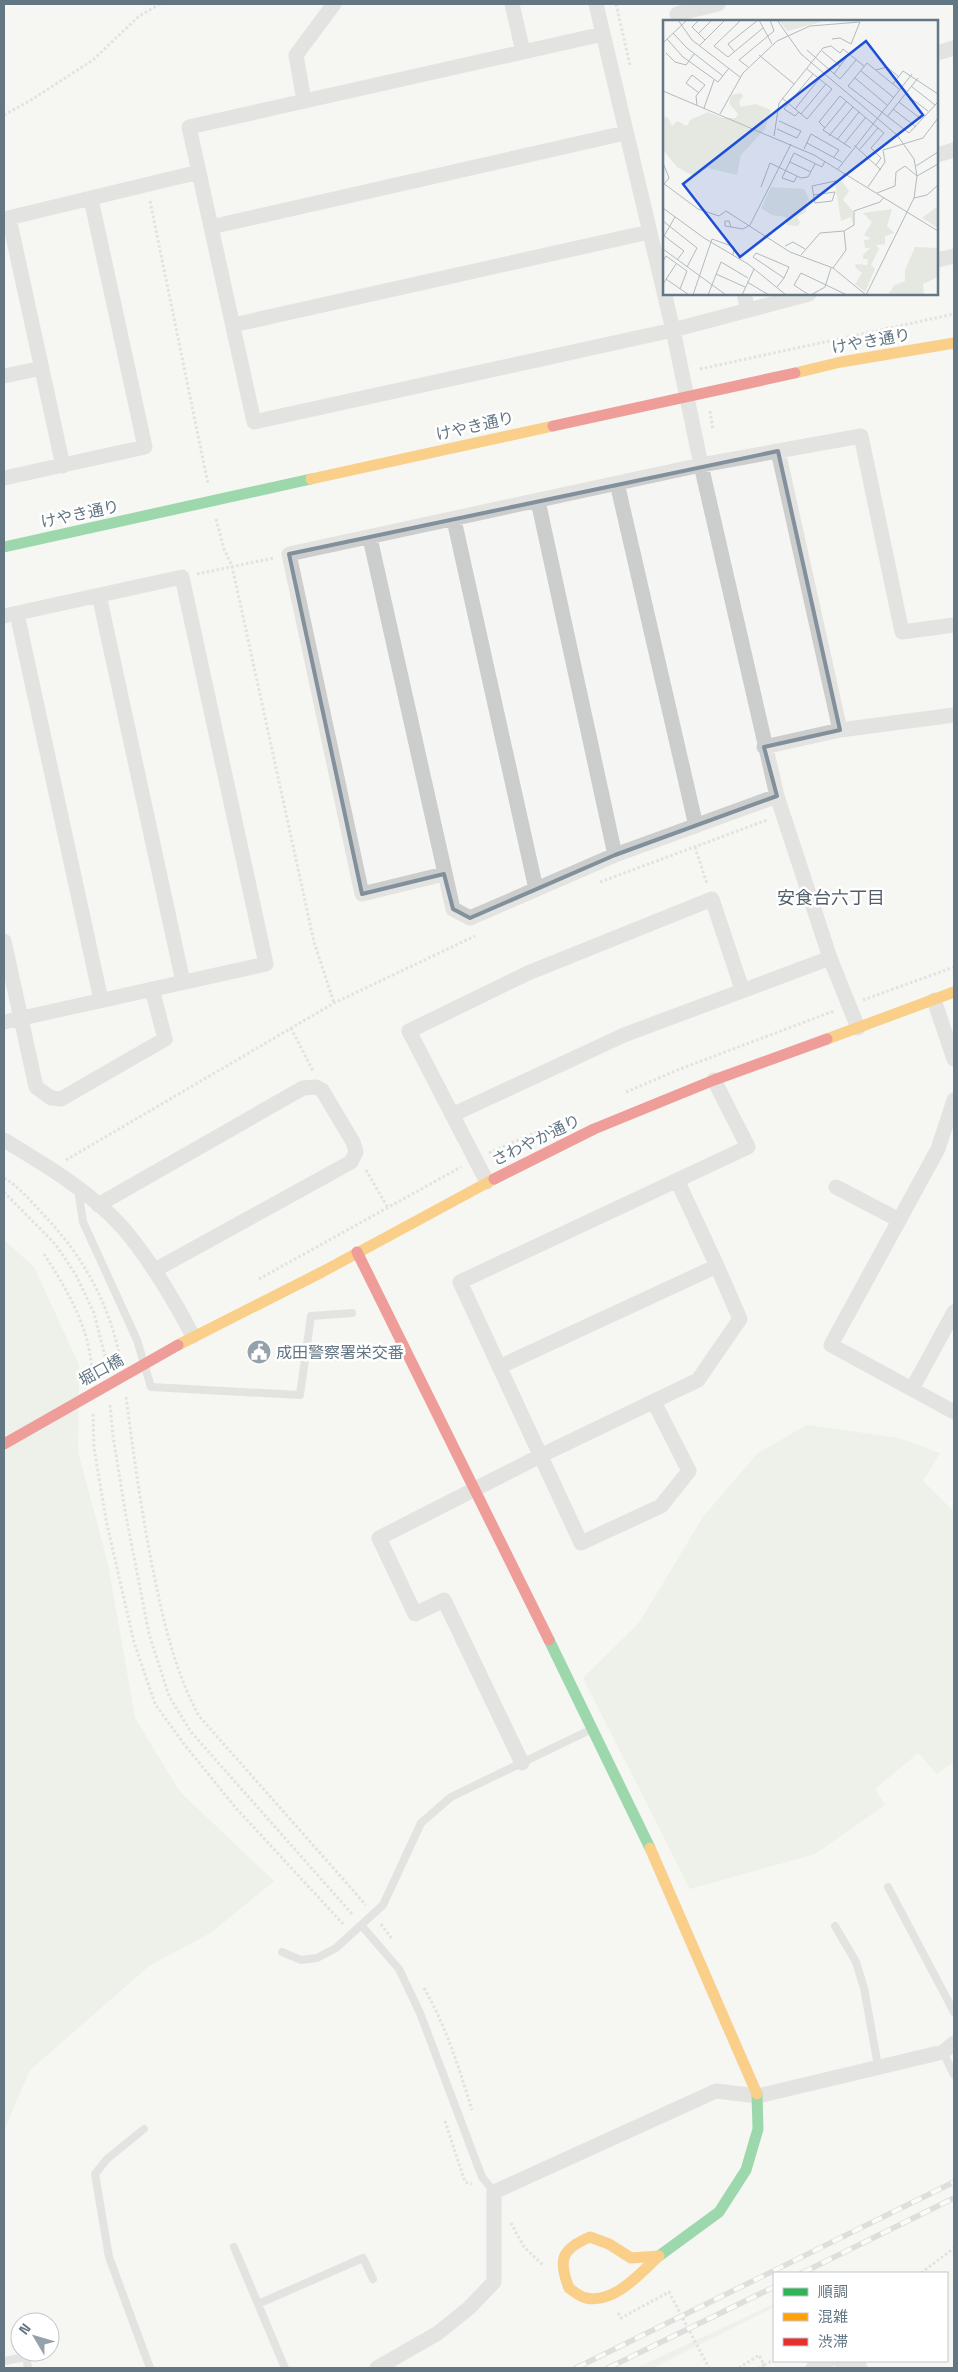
<svg xmlns="http://www.w3.org/2000/svg" width="958" height="2372" font-family="'Space Grotesk','Noto Sans JP',sans-serif">
<rect width="100%" height="100%" fill="#f5f5f3"/>
<!-- green -->
<path fill="#e4e8e1" d="M4,1240L34,1267L79,1365L78,1452L108,1564L135,1718L180,1792L274,1881L212,1932L149,1966L30,2070L4,2130Z
M807,1425L899,1438L940,1453L923,1481L954,1512V1761L937,1774L918,1753L875,1789L885,1805L815,1854L690,1889L583,1678L639,1623L703,1517L758,1453Z
M774,2304V2307L653,2368H636Z"/>
<g fill="none" stroke-linecap="round" stroke-linejoin="round">
<!-- path -->
<path stroke="#cacacb" stroke-width="3" stroke-dasharray="2.5 2.5" stroke-linecap="butt" d="M616,4L630,65
M4,115L31,100L93,60L139,16L160,4
M150,201L208,484
M700,369L954,314
M710,411L713,430
M216,519L224,549L232,566L314,942L334,1003
M197,574L274,558
M695,847L707,884
M600,882L767,820
M863,1000L954,967
M291,1028L313,1071
M626,1092L680,1069L834,1011
M489,1153L561,1121
M66,1160L334,1003L475,936
M366,1170L388,1208
M4,1178C18,1186 29,1199 40,1211C81,1253 107,1298 120,1357
M4,1192L56,1245L76,1275L94,1313L107,1364
M44,1254C68,1291 90,1328 92,1373
M259,1279L461,1167
M126,1397C134,1457 142,1516 154,1575C164,1623 175,1672 199,1716L366,1905
M110,1405L113,1436L126,1516L149,1634L169,1696L191,1732L353,1915
M93,1414L94,1448L106,1520L134,1642L155,1704L184,1744L235,1807L344,1925
M381,1924L392,1939
M424,1988C446,2026 459,2068 472,2110
M445,2121L465,2182L472,2184
M511,2223L524,2247L543,2265
M921,2273L954,2248
M618,2313L621,2318L669,2292L709,2368
M764,2365L774,2360
M739,2368L759,2355L764,2365L758,2368"/>
<!-- lane -->
<path stroke="#cccece" stroke-width="8" d="M78,1189L83,1222L137,1340L151,1387L300,1395L311,1316L352,1313
M888,1887L954,2012
M361,1925L399,1969L420,2013L482,2177L494,2192
M835,1926L856,1962L864,1988L878,2066
M282,1952L301,1960L317,1958L336,1948L383,1905L421,1823L451,1797L592,1729
M943,2052L954,2075
M144,2129L107,2159L95,2174L109,2257L150,2368
M234,2247L285,2368
M258,2304L363,2258L373,2279
M4,2361L26,2357L28,2368"/>
<!-- street -->
<path stroke="#cccece" stroke-width="15" d="M512,4L523,52
M596,4L673,330L701,465L777,796L830,958L858,1028
M677,14L718,4
M603,34L189,127L254,422L673,330L809,294
M937,53L954,48
M304,101L296,55L334,4
M937,155L954,150
M9,218L63,466
M4,219L199,172
M211,227L625,133
M937,260L954,256
M744,294L748,310
M233,325L649,232
M4,376L42,368
M778,451L840,730
M4,478L145,447L91,199
M617,483L696,826
M538,501L615,855
M454,520L536,889
M370,538L453,909L470,918L615,855L777,796
M99,595L183,982
M17,614L101,1000
M4,616L182,577L266,964L4,1022
M764,747L840,730L954,715
M444,874L362,894L289,554L701,465L861,436L902,632L954,625
M4,941L36,1087L51,1098L61,1099L165,1039L152,989
M934,1000L954,1059
M954,1100L938,1149L831,1345L954,1412
M452,1115L624,1035L830,958
M4,1140C45,1165 90,1191 123,1228C151,1261 173,1298 193,1336
M487,1182L409,1031L528,973L712,899L742,989
M836,1187L899,1220
M98,1205L303,1088L316,1087L322,1090L353,1142L356,1152L351,1162L155,1270
M499,1367L717,1266
M912,1389L954,1312
M654,1402L689,1471L661,1506L581,1543L460,1282L748,1147L714,1080
M522,1763L444,1600L415,1614L379,1538L540,1456L698,1380L740,1319L717,1266L677,1180
M840,2361L857,2364L860,2368
M377,2368L438,2333L469,2308L494,2282V2192L716,2091L758,2096L943,2052L954,2043
M813,2368L828,2361"/>
<!-- fast -->
<path stroke="#30b455" stroke-width="11" d="M4,547L311,479
M549,1640L650,1848
M659,2256L719,2212L746,2170L758,2129L757,2094"/>
<!-- slow -->
<path stroke="#ff9f0a" stroke-width="11" d="M795,373L841,362L954,343
M311,479L553,426
M827,1039L954,992
M178,1345L322,1272L494,1179
M650,1848L757,2094
M590,2237L609,2244L631,2258L659,2256C640,2273 615,2304 586,2298C580,2297 574,2292 569,2288C558,2260 561,2249 590,2237Z"/>
<!-- jam -->
<path stroke="#e5322d" stroke-width="11" d="M553,426L795,373
M494,1179L594,1129L714,1080L827,1039
M357,1252L549,1640
M4,1444L178,1345"/>
<defs>
<path id="rail" d="M802,2273L954,2198
M576,2368L954,2182
M608,2368L774,2287"/>
</defs>
<!-- rail casing -->
<use href="#rail" stroke="#c1c3c4" stroke-width="5.5"/>
<!-- rail -->
<use href="#rail" stroke="#fff" stroke-width="4" stroke-dasharray="11" stroke-linecap="butt"/>
</g>
<!-- marked area -->
<path d="M0 0H958V2372H0ZM778,451L840,730L764,747L777,796L615,855L470,918L453,909L444,874L362,894L289,554Z" fill="#f5f5f3" fill-opacity=".55" fill-rule="evenodd"/>
<path fill="none" stroke="#82909b" stroke-width="4" stroke-linejoin="round" d="M778,451L840,730L764,747L777,796L615,855L470,918L453,909L444,874L362,894L289,554Z"/>
<!-- icons -->
<defs>
<symbol id="civic-disc" viewBox="-11 -11 22 22"><circle r="9.5" fill="#96a2ab" stroke="#fff"/><path d="M-.6-6.5H3V-4.5H.6V-3L4-1V1h2V6H-6V1h2V-1L-.6-3ZM-1.2 2.5V6h2.4V2.5Z" fill="#fff"/></symbol>
</defs>
<g fill-rule="evenodd">
<use href="#civic-disc" x="245" y="1338" width="28" height="28"/>
</g>
<g text-anchor="middle" dominant-baseline="central" stroke-width="5" stroke-linejoin="round" paint-order="stroke">
<!-- street labels -->
<g font-size="16" fill="#637684" stroke="#fff">
<text transform="translate(871 341) rotate(-10)">けやき通り</text>
<text transform="translate(475 426) rotate(-13)">けやき通り</text>
<text transform="translate(80 514) rotate(-12)">けやき通り</text>
<text transform="translate(536 1140) rotate(-26)">さわやか通り</text>
<text transform="translate(101 1370) rotate(-29)">堀口橋</text>
</g>
<!-- poi labels -->
<g font-size="16" fill="#637684" stroke="#fff" text-anchor="start">
<text x="276" y="1352">成田警察署栄交番</text>
</g>
<!-- neighbourhood labels -->
<g font-size="18" fill="#525f69" stroke="#fff">
<text x="831" y="897">安食台六丁目</text>
</g>
</g>
<!-- overview -->
<g transform="translate(663 20)">
<rect width="275" height="275" fill="#f5f5f3"/>
<path d="M115,0H158V2L125,11ZM78,73L80,76L76,82L78,87L93,84L108,90L102,109L78,135L74,155L45,148L30,156L14,147L0,130V96L5,98L9,106L14,101L24,106L27,100L45,92L60,98H73L75,94L66,83L69,75ZM179,161L186,171L180,180L190,191V205L188,197L178,201L172,163ZM108,167L141,169L147,181H144L143,192L134,197L137,202L135,206L124,205L123,197L109,195L98,188ZM275,186V208L259,198ZM229,189L224,206L231,213L222,216V224L213,225L216,229L208,245L212,249L202,272L192,264L199,253L192,247L193,244L204,245L205,239H200V235L207,228H202L201,220L208,219L201,215L209,202L200,193ZM252,227L275,228V257L260,264L261,275L225,274L232,265L242,261V250Z" fill="#e4e8e1"/>
<path fill="none" stroke="#b2bac0" stroke-width="1" d="M15,0L29,20L77,57M36,0L29,7L42,20M78,0L51,26L65,37L100,8M96,0L109,24M114,0L138,34L234,115L251,139L254,156L251,178L203,275M10,13L24,28L60,56M35,14L49,0M4,19L20,37L55,62L66,48M169,19L177,18L188,24L197,2M0,23L24,0M36,26L62,0M144,30L177,59L193,40M71,31L65,24L95,0M159,31L177,46M3,33L12,42L23,45L31,34M96,35L131,64M85,47L76,40L111,11L107,0M213,50L224,47L236,57M198,51L230,77M171,54L186,34M192,58L224,85M230,64L240,51L275,74M248,66L272,85M236,69L204,43L185,66L246,113L275,82M0,71L151,135L275,211M242,74L265,91M119,78L144,99L169,69L144,49M183,82L160,110L188,128M236,82L258,99M34,85L33,76L42,65L29,55L23,63L36,73M41,88L51,60M132,89L156,59M230,89L253,107M136,92L132,96L121,89L150,54M57,94L80,53L114,21L147,6L197,2M138,94L163,64M224,97L255,58M162,108L156,102L177,76L221,113L208,128L218,138L213,145M114,109L134,118L138,111L116,101M111,116L116,83L160,28L168,26L177,33L180,29L201,46M166,116L190,87M174,120L196,92M144,123L179,142M181,124L203,97M191,125L218,150M141,129L148,114L176,130L171,137M197,129L215,108M127,142L148,152M0,143L6,158L1,164M253,146L275,132M175,149L249,54M134,156L131,162L119,158L131,133L159,147L162,141M0,163L35,189L56,196L63,191L127,232L170,248L203,275M98,167L107,143L138,158L145,157L152,144M205,167L222,142L220,130L260,118L275,98M214,173L232,166L233,152L242,146L254,156L275,144M150,175L172,172L169,181L152,183L149,166L177,160L182,153M251,178L264,175L275,165M0,188L41,218L85,244L123,275M0,201L34,228L24,247M62,201H66L68,207L62,206ZM68,207L80,209L87,205L128,124M0,215L21,231L14,240M1,216L12,197M122,226L130,222L142,229M0,229L63,275M138,235L157,213L181,211M0,241L3,236L24,251L17,269M170,248L183,230L181,211L191,205V191L217,182L221,177M53,254L82,267M3,259L26,275M84,262L106,275M0,264L13,244M163,265L184,275M114,267L121,258L126,247L93,233L90,237L121,258M30,275L49,219L71,227L70,235M45,275L58,242L85,258M79,275L91,249M146,275L131,265L138,253L163,265M148,275L162,267L168,248"/>
<path fill="#1d4ed8" fill-opacity="0.15" stroke="#1d4ed8" stroke-width="2.5" d="M203,21L260,95L77,237L20,164Z"/>
<rect width="275" height="275" fill="none" stroke="#637684" stroke-width="2.5"/>
</g>
<!-- border -->
<rect width="958" height="2372" fill="none" stroke="#637684" stroke-width="10"/>
<!-- legend -->
<rect x="773" y="2272" width="175" height="90" fill="#ffffff" stroke="#c1c8ce"/>
<rect x="783" y="2288" width="25" height="8" fill="#30b455" stroke="#c1c8ce"/>
<text x="818" y="2297" font-size="15" fill="#637684">順調</text>
<rect x="783" y="2313" width="25" height="8" fill="#ff9f0a" stroke="#c1c8ce"/>
<text x="818" y="2322" font-size="15" fill="#637684">混雑</text>
<rect x="783" y="2338" width="25" height="8" fill="#e5322d" stroke="#c1c8ce"/>
<text x="818" y="2347" font-size="15" fill="#637684">渋滞</text>
<!-- north arrow -->
<g transform="translate(35 2337) rotate(308)"><circle r="24" fill="#ffffff" stroke="#c1c8ce"/>
<path d="M0-4L9 19L0 12L-9 19Z" fill="#96a2ab"/>
<text y="-8" font-size="14" font-weight="bold" text-anchor="middle" fill="#637684">N</text>
</g>
</svg>
